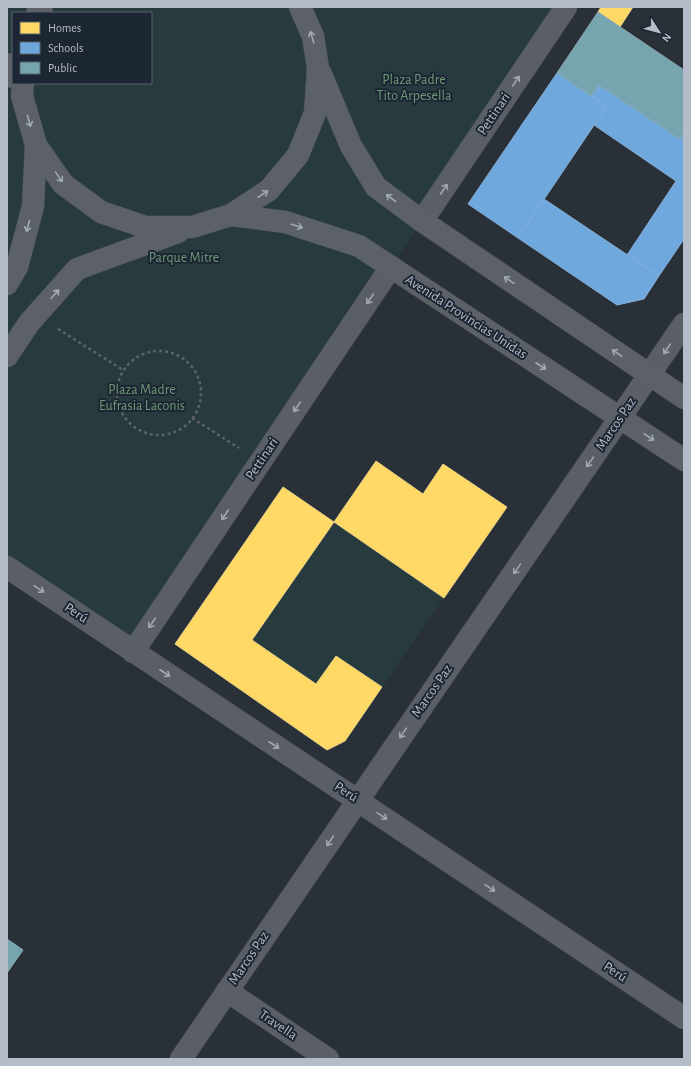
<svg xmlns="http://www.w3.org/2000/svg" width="691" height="1066" font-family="'Alegreya Sans',sans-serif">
<rect width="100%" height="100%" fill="#2a3038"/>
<!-- green -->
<path fill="#273a3e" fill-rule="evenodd" d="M7,7H566L133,652L7,567ZM13,13H151V83H13Z
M376,461L423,494L443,464L507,507L345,741L327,750L175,644L283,487L334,522Z"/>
<!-- homes -->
<path fill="#ffd966" stroke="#e8d084" d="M601,7H633L620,27L598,12Z
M376,461L423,494L443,464L507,507L444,598L334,522Z
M283,487L334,522L252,640L316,684L336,656L382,687L345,741L327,750L175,644Z"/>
<!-- schools -->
<path fill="#6fa8dc" stroke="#84aed6" d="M557,73L607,106L518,238L468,204Z
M599,85L680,139L684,133V239L659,276L627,255L676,181L594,125L607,106L591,96Z
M544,199L659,276L644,299L617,305L518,238Z"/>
<!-- public -->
<path fill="#76a5af" stroke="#89acb7" d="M598,12L684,70V133L680,139L599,85L591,96L557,73Z
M7,939L23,950L7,973Z"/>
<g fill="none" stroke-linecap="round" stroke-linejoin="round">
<defs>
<path id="minor" d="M422,221L566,7
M7,567L684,1018
M133,652L391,267
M227,991L328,1059
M181,1059L684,324"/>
<path id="major" d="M37,13L42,7
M7,64L13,77
M320,72L351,146L376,187L422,221L684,398
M23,83L22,96L36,145L63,184L101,212L145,227H192L231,215L269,190L298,155L315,113L318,68L313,36L300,7
M231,215L285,222L359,246L684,460
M7,284L17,267L33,206L36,145
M7,356L29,323L77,269L178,232"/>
</defs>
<!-- minor casing -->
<use href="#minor" stroke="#484c53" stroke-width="23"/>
<!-- major casing -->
<use href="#major" stroke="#484c55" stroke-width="23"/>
<!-- path -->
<path stroke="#5d636a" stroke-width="2.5" stroke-dasharray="3 3" stroke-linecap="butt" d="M58,329L123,370
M117 393a42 42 0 1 1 84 0a42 42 0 1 1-84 0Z
M192,418L239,448"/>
<!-- minor -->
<use href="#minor" stroke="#5a5e66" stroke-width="22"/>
<!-- major -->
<use href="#major" stroke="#5c6168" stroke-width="22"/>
</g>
<!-- one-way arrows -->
<defs><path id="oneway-shaft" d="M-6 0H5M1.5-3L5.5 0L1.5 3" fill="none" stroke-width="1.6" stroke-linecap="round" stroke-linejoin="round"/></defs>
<g stroke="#a2aab6">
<use href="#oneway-shaft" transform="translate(312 37) rotate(-107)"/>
<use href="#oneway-shaft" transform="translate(29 121) rotate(74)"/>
<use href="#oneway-shaft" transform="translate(59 177) rotate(55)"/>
<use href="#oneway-shaft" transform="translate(263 194) rotate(-34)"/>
<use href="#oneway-shaft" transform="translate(391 198) rotate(-143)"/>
<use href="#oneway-shaft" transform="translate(28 226) rotate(105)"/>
<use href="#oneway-shaft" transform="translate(297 226) rotate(18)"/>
<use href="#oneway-shaft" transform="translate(509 280) rotate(-146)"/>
<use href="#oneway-shaft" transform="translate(55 294) rotate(-48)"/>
<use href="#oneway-shaft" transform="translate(617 353) rotate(-146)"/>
<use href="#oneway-shaft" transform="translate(541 366) rotate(33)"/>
<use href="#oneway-shaft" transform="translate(649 437) rotate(34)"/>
</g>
<g stroke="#a2a9b5">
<use href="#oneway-shaft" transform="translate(516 81) rotate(-56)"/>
<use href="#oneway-shaft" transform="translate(444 189) rotate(-56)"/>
<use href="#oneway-shaft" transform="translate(370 299) rotate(124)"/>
<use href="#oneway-shaft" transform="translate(667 349) rotate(124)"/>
<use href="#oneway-shaft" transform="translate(297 407) rotate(124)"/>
<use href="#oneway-shaft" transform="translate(590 462) rotate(125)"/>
<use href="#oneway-shaft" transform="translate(225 515) rotate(124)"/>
<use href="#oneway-shaft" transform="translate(517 569) rotate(125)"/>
<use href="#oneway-shaft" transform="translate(39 589) rotate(34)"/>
<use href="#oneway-shaft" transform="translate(152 623) rotate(124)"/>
<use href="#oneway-shaft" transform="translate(165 673) rotate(33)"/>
<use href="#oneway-shaft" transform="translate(403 733) rotate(125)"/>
<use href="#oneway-shaft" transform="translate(274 745) rotate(33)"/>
<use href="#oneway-shaft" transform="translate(382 816) rotate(34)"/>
<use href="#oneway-shaft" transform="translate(330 841) rotate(124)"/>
<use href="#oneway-shaft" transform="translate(490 888) rotate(34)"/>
</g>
<g text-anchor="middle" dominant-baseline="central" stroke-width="4" stroke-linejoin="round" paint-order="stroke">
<!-- park labels -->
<g font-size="14" fill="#6b9a76" stroke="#1d2633">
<text x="414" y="80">Plaza Padre<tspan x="414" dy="16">Tito Arpesella</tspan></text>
<text x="184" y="258">Parque Mitre</text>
<text x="142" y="390">Plaza Madre<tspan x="142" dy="16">Eufrasia Laconis</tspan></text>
</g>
<!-- street labels -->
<g font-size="14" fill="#b4bcc9" stroke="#1d2633">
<text transform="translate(494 114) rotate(-56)">Pettinari</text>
<text transform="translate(466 317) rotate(33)">Avenida Provincias Unidas</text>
<text transform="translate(616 424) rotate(-56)">Marcos Paz</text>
<text transform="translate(262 459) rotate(-56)">Pettinari</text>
<text transform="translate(76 613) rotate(34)">Perú</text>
<text transform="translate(432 691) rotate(-55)">Marcos Paz</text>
<text transform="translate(346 792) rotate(33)">Perú</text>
<text transform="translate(249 958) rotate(-56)">Marcos Paz</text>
<text transform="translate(615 972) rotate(34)">Perú</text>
<text transform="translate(278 1025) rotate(34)">Travella</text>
</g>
</g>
<!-- border -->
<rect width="691" height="1066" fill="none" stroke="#b4bcc9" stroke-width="16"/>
<!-- legend -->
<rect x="12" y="12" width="140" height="72" fill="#1d2633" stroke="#59626f"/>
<rect x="20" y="22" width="20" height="12" fill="#ffd966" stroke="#59626f"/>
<text x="48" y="32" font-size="12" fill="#b4bcc9">Homes</text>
<rect x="20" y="42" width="20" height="12" fill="#6fa8dc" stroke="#59626f"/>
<text x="48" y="52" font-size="12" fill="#b4bcc9">Schools</text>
<rect x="20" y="62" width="20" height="12" fill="#76a5af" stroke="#59626f"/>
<text x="48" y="72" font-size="12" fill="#b4bcc9">Public</text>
<!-- north arrow -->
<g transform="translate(659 32) rotate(126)" stroke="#1d2633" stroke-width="3" paint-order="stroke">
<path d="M0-3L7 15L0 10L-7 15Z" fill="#b4bcc9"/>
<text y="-6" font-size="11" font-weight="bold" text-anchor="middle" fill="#b4bcc9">N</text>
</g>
</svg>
